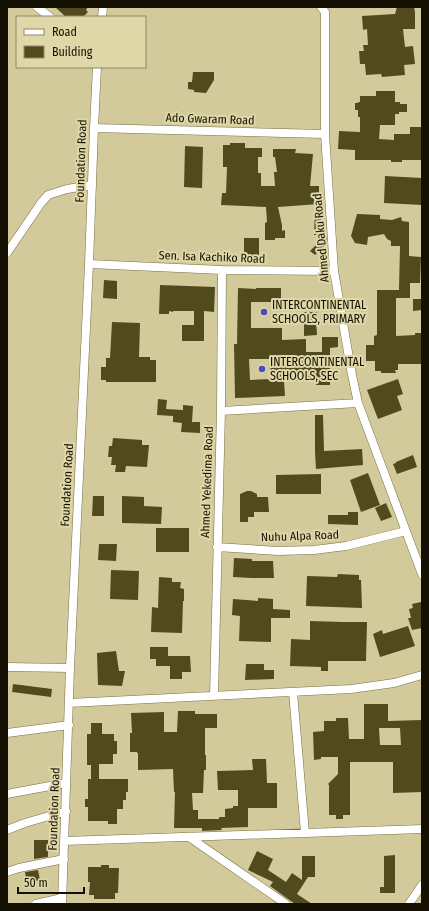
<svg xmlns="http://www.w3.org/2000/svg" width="429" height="911" font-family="'Fira Sans Condensed',sans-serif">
<rect width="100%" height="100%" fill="#d2ca9b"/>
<!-- building -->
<path fill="#524a1f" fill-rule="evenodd" d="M55,7H88L86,10L88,12L83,17H66Z
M397,7H414L415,12V29H403L405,47L413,46L415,64L404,65L405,75L382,77L381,74L366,75L365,64H360L359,51H364L363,45H368L367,29L363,30L362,16L395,14Z
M193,72H214V80L206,93L194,92V90L188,89V82H192Z
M376,91H395V102H400V104H407V112H399V114H395V125H380L379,139L394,140V134H410V127H422V160H402V162H391V160H355V150L338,149L339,131L360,132V117H358V110H355V103H358V102H360V96H376Z
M230,143H245V148H262V157H258V173H261V186H275L274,172H277L275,157H273V149H296L295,153L313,154L310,186H319V204L278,207L282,225V231L285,230V238H275V240H265V223L267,222L266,207L221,205L222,193H226L227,167H223V145H230Z
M185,146L203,147L202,188L184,187Z
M385,176L422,178V205L384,203Z
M315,209H320L322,235H314Z
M357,214L380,215V219L392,220L401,217L402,221L409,222V256L421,257L420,283H410V298H396V336L415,335V333H422V364H398V370H395L396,373H381V371H375V361H366V345H374V336L377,335V290H399L400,246H391V241L387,239L384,234L368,237L367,245L355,243L351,236Z
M326,235L327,243L315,255L310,251Z
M244,238H259V261H244Z
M104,280L117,281V299L103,298Z
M160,285L215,287L214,312L204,311V341H182V325H194V311H173V312L169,311V314H159Z
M238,288L256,289V288H281V302H251V328H282V340L306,339V352H322V337H338V347L330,348V385H316V380L284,381L285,396L235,398L234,344H237ZM249,359H270L271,379L250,380Z
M413,299H422V310L413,311Z
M304,312H317L318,319H316L317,335L304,336Z
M112,322L140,323L139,357H150V360H156V382H106V380H101V367H106V358H110Z
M398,379L403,394L397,396L402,410L378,419L367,390Z
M158,399L167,400L166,409L183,410V405L193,406L192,422H200V433L181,432L182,423L173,422V416L157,415Z
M315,415H323L324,451L362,449L363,465L316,469L315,452Z
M113,438L142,440V445H149L147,467L126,466L125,472H115L116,465H111L112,457H108L109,446H112Z
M413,455L417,467L397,474L393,464L396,463V462Z
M368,473L380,505L361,512L350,480Z
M321,474V494H276V475Z
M247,491H251L257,494V497H268L269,512H254V517H248V522H240V494Z
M93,496H104V516H92Z
M122,496L144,497V506L162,507L161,524L122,523Z
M386,503L392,517L381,521L375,508Z
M348,512H358V525L328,524V515H348Z
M156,528H189V552H156Z
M99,544H117L116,561L98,560Z
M234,558L252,559V561H273L274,578H252L233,577Z
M111,570L139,571L138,600L110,599Z
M338,574L359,575V580H361L362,608L306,606L307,576L337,577Z
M159,577L172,578V582H181L180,588L184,589V601H183L182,633L151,632L152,607L158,608Z
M258,598L273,599V609L290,610V618H271V642L239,641L240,616L232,615L233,599L258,601Z
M421,602L422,606V628L412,630L408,618H411L409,609L413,608L412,604Z
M310,621L343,622H367L366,661H328V671H321V667L290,666L291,639L310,640Z
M408,626L415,646L380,657L373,634L382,630L383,634Z
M150,647H168V656H190L191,672H182V679H170V666H156V659H150Z
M116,651L119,671H125L122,686L98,685L97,653Z
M246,664H264V670H274V679L245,680Z
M13,684L52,689L51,697L12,692Z
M364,704H388V721L422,720V792L393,793V762H350V815H343V819H336V815H329V785L328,784L338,774V757H321V759L314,760L313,732L324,731V721H336V718H348L349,739H364ZM379,728H400L401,745H380Z
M178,711H195V714H217V728H205V755H206V770H204L203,793H192L193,810H198V819H219V817H225V809L233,808V806H238V790H218L217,771L253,770L252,759H266L267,783H277V808H248V827L221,828L222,830L202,831V828H174L175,792H174L173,769L138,770V753H137V752H130V733H132L131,713L164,712V732H177Z
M91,723H102V734H114V741H117V754H113V764H99V779H128V792H126V800H123V809H117V824H108V821H88V807H85V799H88V779H91V765H87V734H91Z
M34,840H48V857L34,859Z
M257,851L273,859L268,870L286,882L292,873L302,880V856H315V877H308L297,894L312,904H295L270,886L273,882L248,870Z
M395,855V893H380V887H384V856Z
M101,865H109V868H119L118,893H115V899H94V895H89L90,882H88V867H101Z
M38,870L40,880L27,883L25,872Z"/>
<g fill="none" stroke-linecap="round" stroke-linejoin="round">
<defs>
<path id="minor" d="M37,7L50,17
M321,7L325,12V134L334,271L352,375L358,403L422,574
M102,17L103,7
M94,128L325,134
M7,253L41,203L48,195L67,189L92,185
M89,264L222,270L334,271
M221,411L358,403
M217,547L278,551L314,550L346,546L406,531
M7,667L70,668
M293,692L305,833
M214,695L221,411L222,270
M69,703L351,689L394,683L422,675
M7,733L69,725
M7,794L66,783
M7,830L25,823L66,811
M189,837L286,904
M64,841L422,829
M7,872L19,868L64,859
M36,904L62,898
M62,904L70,668L89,264L94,128L97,67
M409,904L422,885"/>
</defs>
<!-- minor casing -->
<use href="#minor" stroke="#787045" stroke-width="9"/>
<!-- minor -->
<use href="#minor" stroke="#fff" stroke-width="8"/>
</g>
<!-- markers -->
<g fill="#4d49bf" stroke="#dfd7a8" stroke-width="1.5">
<circle cx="264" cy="312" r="4"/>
<circle cx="262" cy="369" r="4"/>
</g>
<g text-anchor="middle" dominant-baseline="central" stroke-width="4" stroke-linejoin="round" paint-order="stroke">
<!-- street labels -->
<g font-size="12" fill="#141102" stroke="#dfd7a8">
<text transform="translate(210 119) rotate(2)">Ado Gwaram Road</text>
<text transform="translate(81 161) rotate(-88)">Foundation Road</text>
<text transform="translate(321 238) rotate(-95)">Ahmed Daku Road</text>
<text transform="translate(212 257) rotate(2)">Sen. Isa Kachiko Road</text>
<text transform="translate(207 482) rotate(-88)">Ahmed Yekedima Road</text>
<text transform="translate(67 485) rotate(-87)">Foundation Road</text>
<text transform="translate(300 536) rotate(-2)">Nuhu Alpa Road</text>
<text transform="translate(54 809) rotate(-88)">Foundation Road</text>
</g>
<!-- poi labels -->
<g font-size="12" fill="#141102" stroke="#dfd7a8" text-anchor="start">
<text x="272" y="305">INTERCONTINENTAL<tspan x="272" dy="14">SCHOOLS, PRIMARY</tspan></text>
<text x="270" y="362">INTERCONTINENTAL<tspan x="270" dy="14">SCHOOLS, SEC</tspan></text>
</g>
</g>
<!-- border -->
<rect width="429" height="911" fill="none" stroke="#141102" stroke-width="16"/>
<!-- legend -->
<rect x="16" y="16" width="130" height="52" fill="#dfd7a8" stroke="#8e8866"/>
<rect x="24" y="29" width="20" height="6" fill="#ffffff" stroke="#8e8866"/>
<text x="52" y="36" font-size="12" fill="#141102">Road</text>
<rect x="24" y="46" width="20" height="12" fill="#524a1f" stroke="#8e8866"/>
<text x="52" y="56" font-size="12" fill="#141102">Building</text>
<!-- scale -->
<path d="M18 887v6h66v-6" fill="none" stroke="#141102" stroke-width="2"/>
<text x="24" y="887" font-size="12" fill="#141102" stroke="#dfd7a8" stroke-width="3" paint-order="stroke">50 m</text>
</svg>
